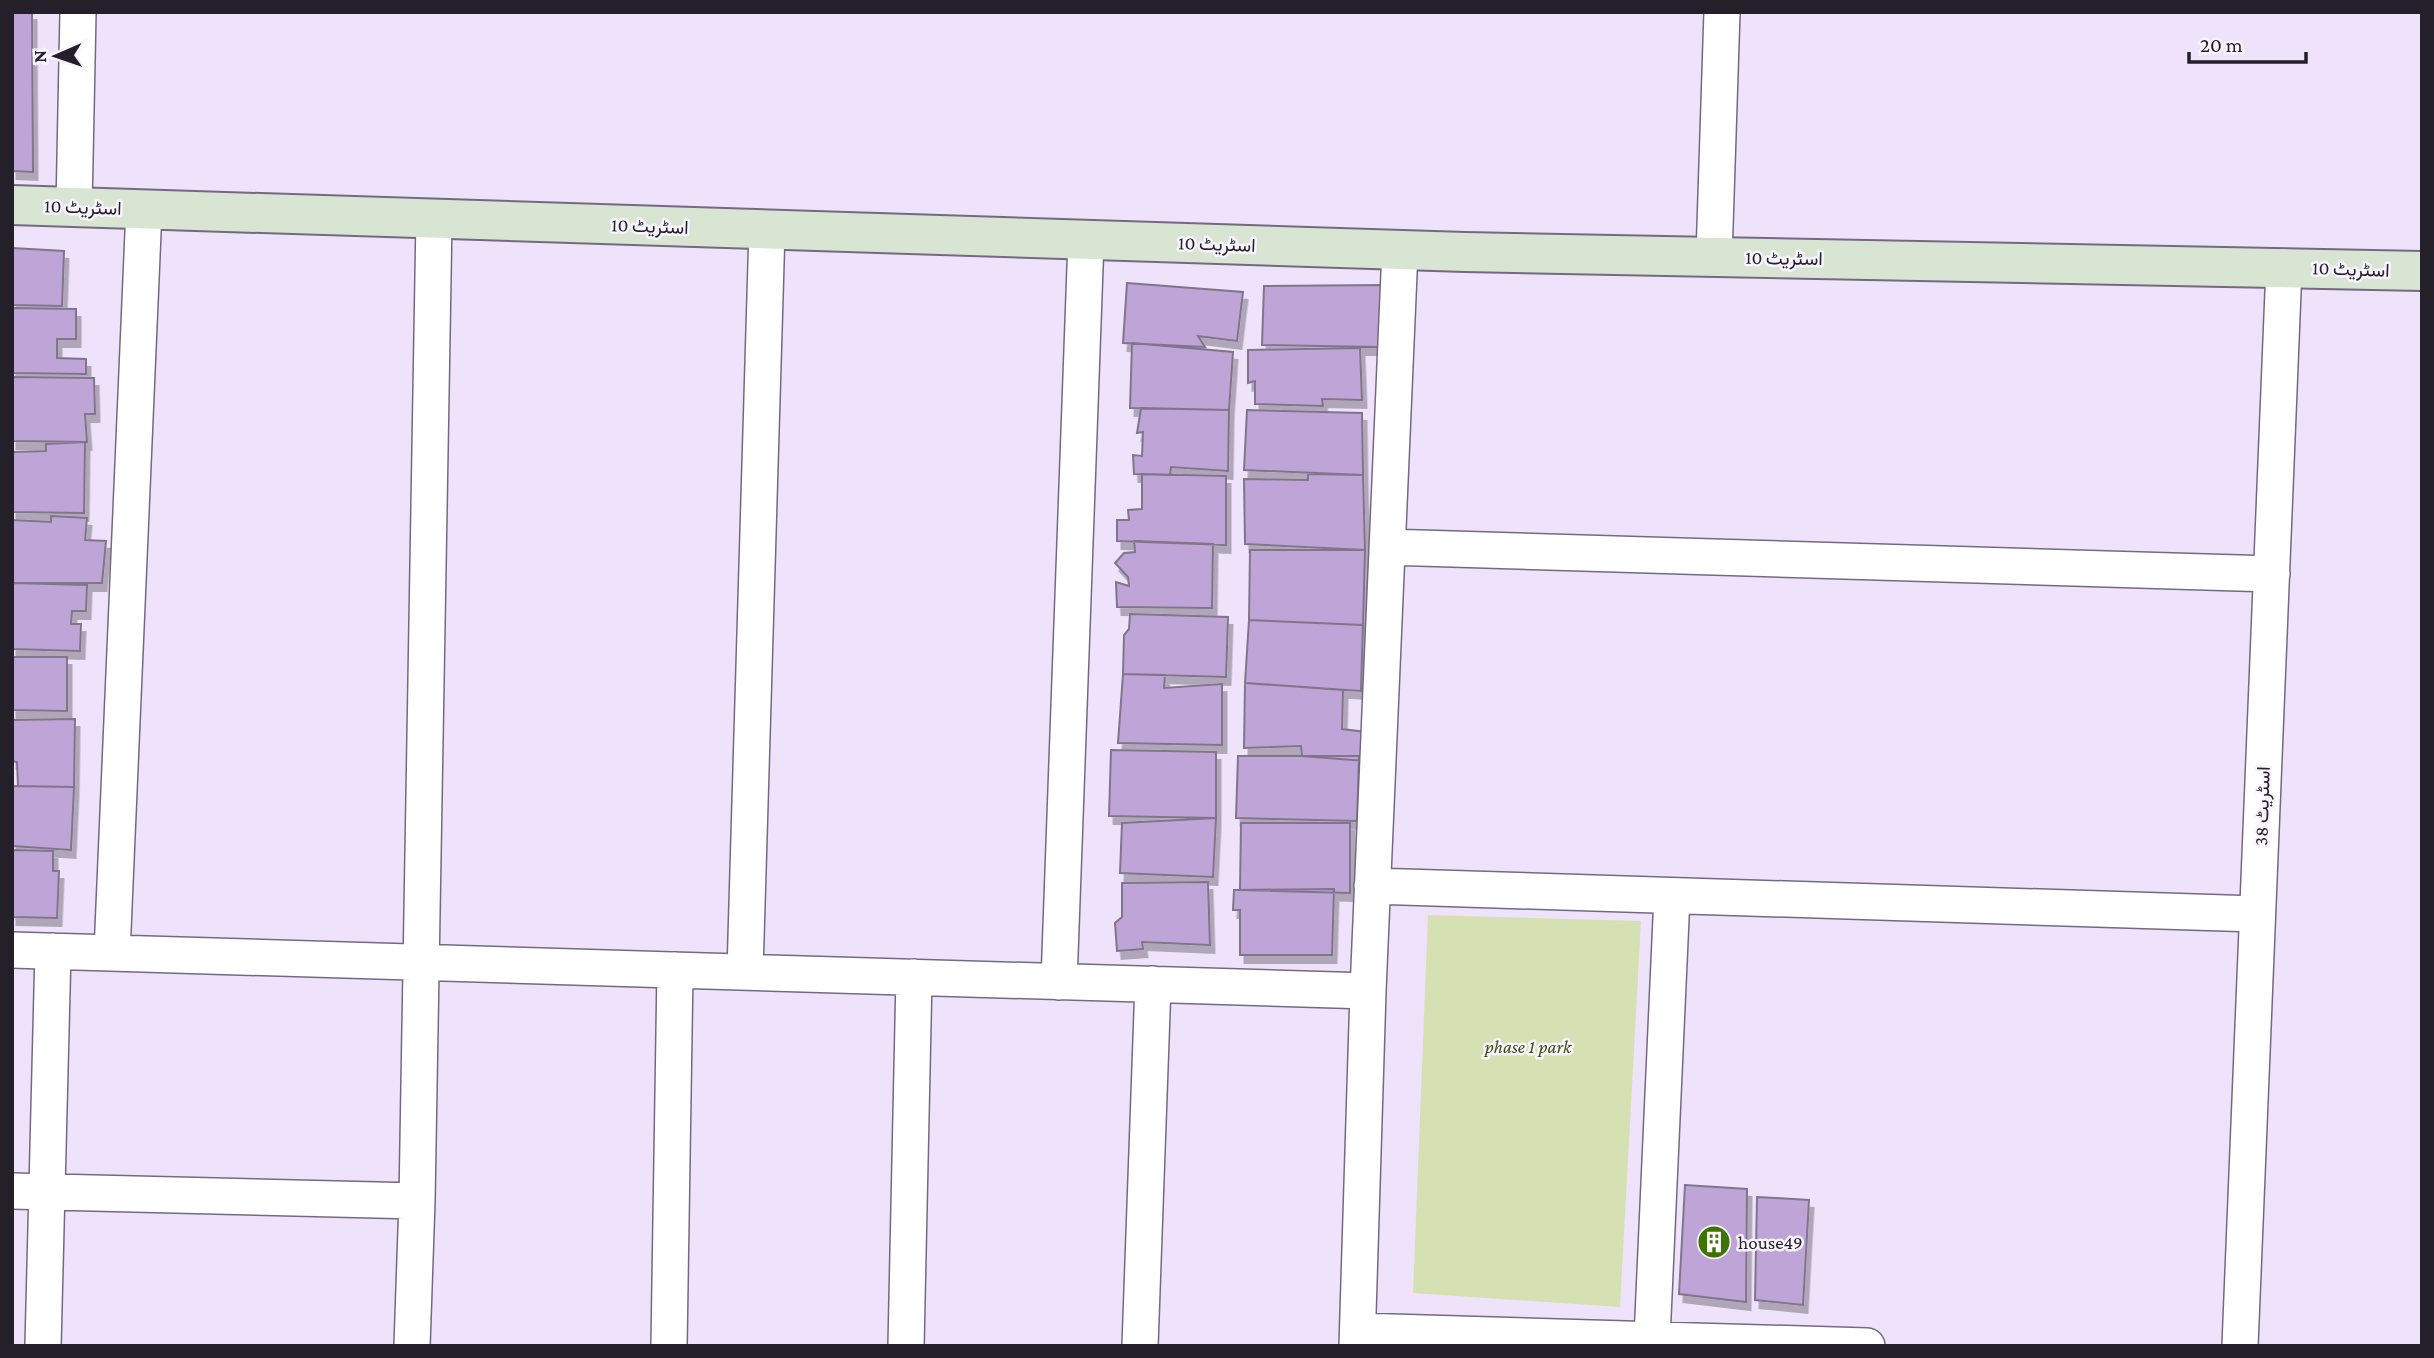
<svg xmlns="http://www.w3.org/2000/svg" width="2434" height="1358" font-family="'Crimson Pro',Vazirmatn,serif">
<defs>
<filter id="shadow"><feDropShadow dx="4.5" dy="8" stdDeviation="0" flood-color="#0004"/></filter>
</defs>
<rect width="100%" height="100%" fill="#efe3fb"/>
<!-- green -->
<path fill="#d5e1b3" d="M1428,915L1641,921L1620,1307L1413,1293Z"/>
<!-- building -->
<path fill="#bfa5d7" stroke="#80768b" stroke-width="2" filter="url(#shadow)" d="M12,12H32L33,172L12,171Z
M12,248L64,251L62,306L12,305Z
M1127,283L1243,292L1237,341L1198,336L1205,347L1123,343Z
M1383,285L1381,347L1262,345L1264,286Z
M12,308L76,309V339H57V358L86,359V374L12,373Z
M1132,343L1233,352L1229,410L1130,408Z
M1360,348L1362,400L1322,399L1323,406L1255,404V381L1248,383V350Z
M12,377L94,378L95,414H85L87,442L12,441Z
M1141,408L1229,410L1228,471L1171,467L1170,475L1134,474L1133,455L1142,456L1143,432L1137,433Z
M1247,410L1362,413L1363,475L1244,470Z
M85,442L84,513L12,512V452L46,451V444Z
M1142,474L1226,476V545L1117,541V520H1129L1128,510L1142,509Z
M1308,474L1363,475L1365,550L1245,544L1244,479L1308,480Z
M51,516L87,518L85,540L106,541L102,583H12V520L51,522Z
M1134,541L1213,544L1212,608L1117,607L1116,582L1129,586L1128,577L1115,563L1124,553L1135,552Z
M1250,550H1365L1363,625L1249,620Z
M12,583L87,585L86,611H72L71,624H81L80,651L12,649Z
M1130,614L1228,617L1226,677L1123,674L1124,635L1129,629Z
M1249,620L1363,625L1361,691L1245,683Z
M12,657H67V711L12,710Z
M1123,674L1165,675L1164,688L1222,684V745L1118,743Z
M1245,683L1343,690L1342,729L1366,732L1365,761L1302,756L1301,746L1244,748Z
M75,719L74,787L18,786L17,762L12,761V720Z
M1111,750L1216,752V818L1109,816Z
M1238,756H1359L1357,821L1236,818Z
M12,786L74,787L71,850L12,846Z
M1216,818L1213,877L1120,873L1122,823Z
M1241,823H1350V893L1240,890Z
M12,850L53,851V871H59L57,918L12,917Z
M1208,882L1210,945L1142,942L1143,949L1117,951L1115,923L1122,917V883Z
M1334,889L1332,955H1240V910H1233L1234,890Z
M1685,1185L1747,1189L1746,1302L1679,1294Z
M1757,1197L1809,1200L1803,1305L1755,1300Z"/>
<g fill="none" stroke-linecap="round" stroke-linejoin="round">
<defs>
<path id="street" d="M74,207L78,12
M1714,257L1722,12
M1387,547L2272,574
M1372,886L2257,914
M12,950L1368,991
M112,953L144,209
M745,972L767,229
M1059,982L1086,240
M12,1191L417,1201
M1358,1331L1867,1346
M1652,1339L1672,896
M43,1346L53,951
M412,1346L417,1201L434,219
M669,1346L675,970
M906,1346L914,977
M1140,1346L1153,984
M1357,1346L1368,991L1400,250
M2240,1346L2284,267"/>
<path id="secondary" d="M12,205L1465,252L2422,271"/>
</defs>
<!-- street casing -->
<use href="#street" stroke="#746a7f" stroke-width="38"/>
<!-- secondary casing -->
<use href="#secondary" stroke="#746a7f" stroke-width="42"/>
<!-- street -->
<use href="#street" stroke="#fff" stroke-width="35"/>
<!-- secondary -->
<use href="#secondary" stroke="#d7e5d2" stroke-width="38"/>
</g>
<!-- icons -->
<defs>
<symbol id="building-disc" viewBox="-11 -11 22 22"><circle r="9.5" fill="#3c7301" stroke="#f8f3fd"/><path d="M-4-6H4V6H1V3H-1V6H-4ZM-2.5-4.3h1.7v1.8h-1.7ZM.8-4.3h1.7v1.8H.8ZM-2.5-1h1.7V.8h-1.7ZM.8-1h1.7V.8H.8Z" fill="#fff"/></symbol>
</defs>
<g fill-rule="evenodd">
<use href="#building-disc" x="1695" y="1223" width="38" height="38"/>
</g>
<g text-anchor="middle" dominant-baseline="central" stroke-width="5" stroke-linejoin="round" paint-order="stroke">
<!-- street labels -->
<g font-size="19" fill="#242029" stroke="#f8f3fd">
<text transform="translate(83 207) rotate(2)">اسٹریٹ 10</text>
<text transform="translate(650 226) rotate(2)">اسٹریٹ 10</text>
<text transform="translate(1217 244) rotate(2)">اسٹریٹ 10</text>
<text transform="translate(1784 258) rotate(1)">اسٹریٹ 10</text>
<text transform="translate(2351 269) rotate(2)">اسٹریٹ 10</text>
<text transform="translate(2262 806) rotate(-88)">اسٹریٹ 38</text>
</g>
<!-- park labels -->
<g font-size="19" font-style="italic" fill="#414d0f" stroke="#f8f3fd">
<text x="1528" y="1046">phase 1 park</text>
</g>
<!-- poi labels -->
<g font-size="19" fill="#242029" stroke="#f8f3fd" text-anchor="start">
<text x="1738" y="1242">house49</text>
</g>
</g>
<!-- border -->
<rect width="2434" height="1358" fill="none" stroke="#242029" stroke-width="28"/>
<!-- north arrow -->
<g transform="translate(56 56) rotate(268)" stroke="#f8f3fd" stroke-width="5" paint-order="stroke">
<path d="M0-5L12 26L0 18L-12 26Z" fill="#242029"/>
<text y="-10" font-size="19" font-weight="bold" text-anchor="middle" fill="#242029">N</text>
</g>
<!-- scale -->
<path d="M2189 52v10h117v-10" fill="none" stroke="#242029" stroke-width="3.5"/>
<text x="2200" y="52" font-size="21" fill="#242029" stroke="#f8f3fd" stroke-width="5" paint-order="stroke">20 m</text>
</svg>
